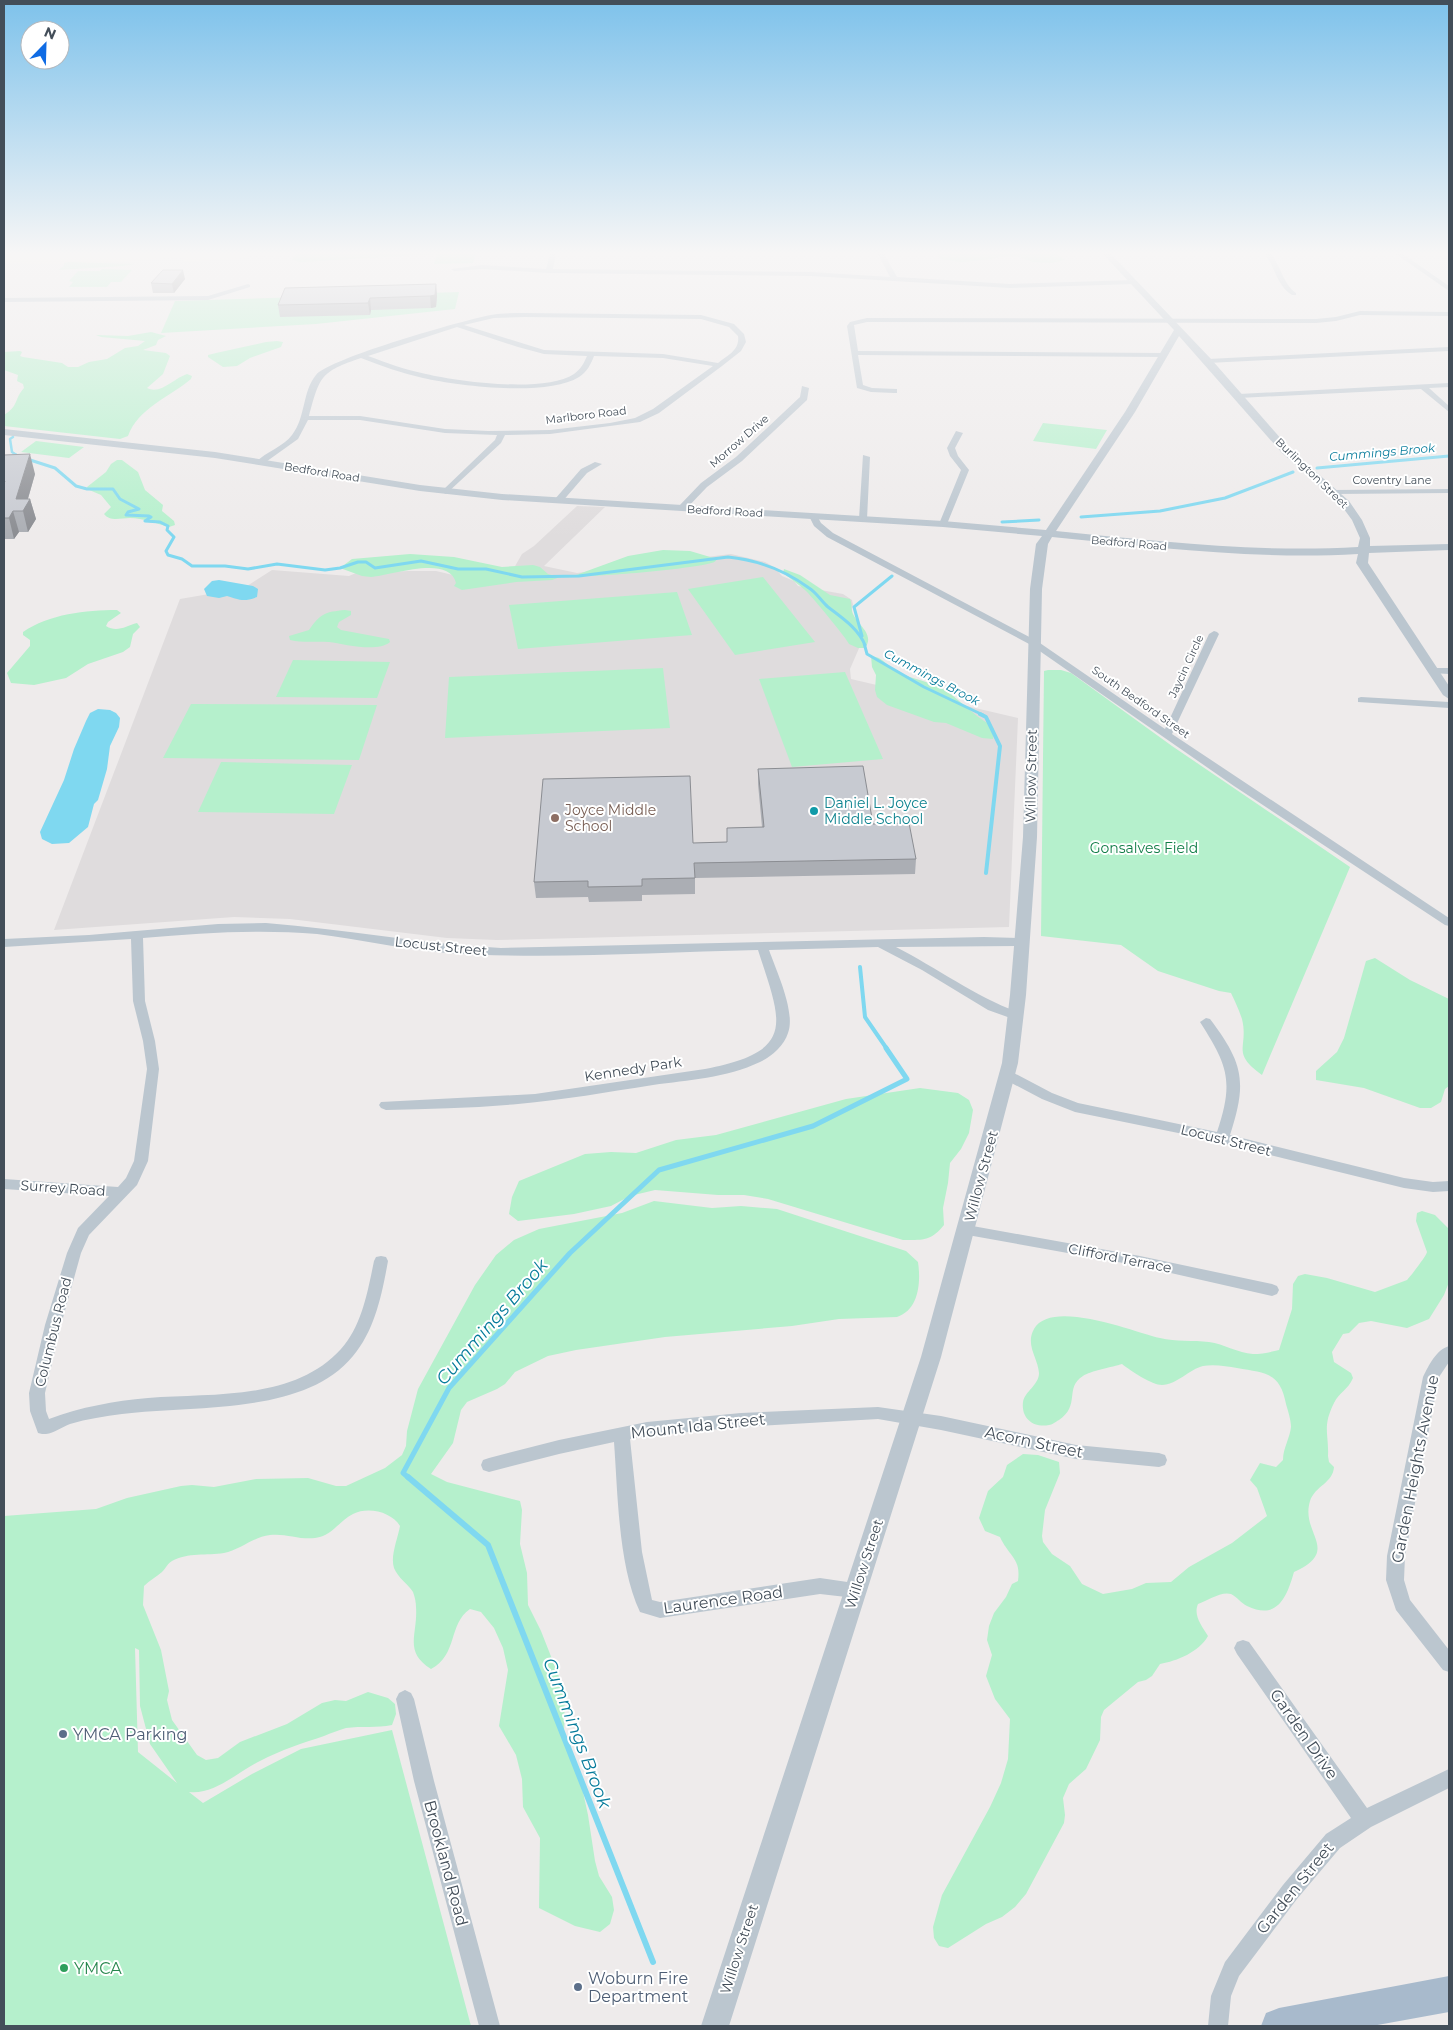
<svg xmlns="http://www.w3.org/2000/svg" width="1453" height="2030" font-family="Montserrat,sans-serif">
<rect width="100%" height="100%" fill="#eeebeb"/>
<!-- commercial -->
<path fill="#fcf4e1" d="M4,254H248L246,258L182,262L185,257L79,264L4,263Z"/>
<!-- education -->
<path fill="#dfdcdd" d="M577,506L605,507L544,566L577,573L731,554L765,562L774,567L782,576L794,581L798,586L843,594L852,600L853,605L850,615L860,646L850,669L851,679L1018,718L1009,927L497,940L447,938L290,919L234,917L54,930L180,599L244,588L272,570L349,576L356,573L409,571H436L453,575H510L522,554L534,546Z"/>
<!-- green -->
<path fill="#b5f0cc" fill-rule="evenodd" d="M295,254H476L473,263L434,264L437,254L301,262L292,260Z
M938,254H1057L1065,260L1051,263L1033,262L1020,257L1003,256L992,259L962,262L940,259Z
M68,262L135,264L123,266L58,270L64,266V263Z
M102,269L132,270L121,282H111L107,287H69L73,282L69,281L78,271H100Z
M459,292L455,309L316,324L161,333L175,301Z
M151,332L166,336L158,340L156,345L143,350L166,353L170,356L163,374L147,388C161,395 174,378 187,374L192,376L191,379C170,397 138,408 128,436L120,439L4,426V415C19,406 14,399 24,388L23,384L17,381L18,375L4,370V352L20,351L22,352L20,356L23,357L62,363L68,367H78L89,362L107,359L125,348L138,346L145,341L101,337L96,335L128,336Z
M277,341L283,342L281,347L250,358L237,366L223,367L208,357V355L216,353L266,342Z
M1043,423L1107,430L1096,449L1033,441Z
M36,441L84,447L69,458L21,452Z
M117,460H122L138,472L145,490L163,505L162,511L174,521L175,525L169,527C157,524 143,518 130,518C121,518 110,522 104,514L111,507L101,495L87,489V487L106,472L111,464Z
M663,550L690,551L717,559C715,562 715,562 711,563C699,568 585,579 576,575L628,556Z
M410,554L454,557L502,567L533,565L540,567L548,574L560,577L552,580L516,582L462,590L454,586L456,583C449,554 390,576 371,577L362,576L340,568L352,559Z
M784,569L800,575L830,595L850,599C852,603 851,607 852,611C855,624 876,633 865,648H858L849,644C848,640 810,594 805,590C798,584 790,578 783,573Z
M763,577L815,642L735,655L688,589Z
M677,592L692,635L518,649L509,605Z
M117,610L121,613L108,622L106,626C117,633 126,626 137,623L140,627L133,634L130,647L123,652L88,664L66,678L34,685L11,683L7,673L30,646V640L23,635V632C49,614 86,610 117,610Z
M345,610L351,611V615L339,622L337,627L341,630L389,639L390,642C377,653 344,644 329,642C315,641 303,643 290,640L289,636L309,630C321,613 325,612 345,610Z
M871,656C882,657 886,664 894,670C904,677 928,681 941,688C959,698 972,715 991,725L994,729L993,739L982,738L946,723L934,722L887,705L877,697L875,690L876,675L872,667Z
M293,660L390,662L377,698L276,697Z
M663,668L670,728L445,738L449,677Z
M1048,670H1061L1071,673L1172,746L1350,867L1262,1075C1230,1052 1249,1048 1242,1019C1239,1010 1235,1001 1231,993L1219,991L1158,971L1121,945L1041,936L1044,671Z
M845,672L883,759L792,767L759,679Z
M191,704L377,705L359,760L163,758Z
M221,762L352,765L334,814L198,812Z
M1375,958L1410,980L1449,999V1086L1445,1089L1441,1102L1431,1108H1420L1364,1088L1316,1080V1071L1337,1052L1344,1038L1366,961Z
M920,1088L958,1093L969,1100L973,1110L969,1133L961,1149L950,1163L948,1183L943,1208L944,1225C931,1241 924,1240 903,1240L768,1199L744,1195H718L655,1190L630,1196L611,1206L574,1214L518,1221L509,1214L512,1197L519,1181L585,1154L611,1152L636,1153L676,1140L716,1135L846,1099Z
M654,1201L712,1208L741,1206L777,1209L906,1251L918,1262C921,1282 919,1310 897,1317L839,1319L792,1326L665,1337L576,1350L548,1356L515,1372L505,1384L497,1389L467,1402L461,1410L453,1443L431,1474L447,1482L520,1501L522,1510L520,1544L527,1573L528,1605L541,1631L565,1692L564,1734L578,1769L588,1815L595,1861L599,1876L612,1897L614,1910L610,1924L600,1932L575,1926L539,1908L540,1838L523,1807L522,1779L516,1755L499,1726L508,1670L503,1648L494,1628L481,1612L470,1609C448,1624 458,1655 431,1669C403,1651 418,1635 416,1607C416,1603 415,1597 413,1592C408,1584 398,1578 394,1568C390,1556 398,1538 400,1526C392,1512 368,1506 353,1514C339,1521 332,1536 315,1538C300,1540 285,1533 270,1535C253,1537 240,1550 224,1553C207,1556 188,1552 172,1561C168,1563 166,1568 162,1572C156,1577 150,1580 144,1586L143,1605L161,1650L169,1691L167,1700L172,1720L197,1755L206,1760L218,1758L240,1742L287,1724L322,1703L335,1700L346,1701L368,1692L388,1698L395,1704L396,1714L392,1725C377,1728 361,1726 346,1728C339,1730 331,1733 324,1736C303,1743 281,1750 260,1761C237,1772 215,1795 189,1792L203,1803L252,1774L301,1749L392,1730L471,2026H4V1516L96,1509L127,1498L181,1486L192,1485L214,1487L256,1479L308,1478L336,1486H346L385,1468L402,1455L406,1446L407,1431L418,1389L475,1285L496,1255L514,1240L539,1229L622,1213ZM135,1648L139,1650L140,1706L150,1744L177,1783L138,1752Z
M1422,1211L1435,1215L1449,1229V1282L1444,1295L1429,1319L1407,1328L1371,1321L1359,1323L1349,1333L1343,1334L1332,1352L1334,1362L1351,1373L1353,1378C1348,1390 1339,1392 1334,1403C1322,1427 1329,1433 1328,1456L1329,1462L1334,1467C1333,1483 1315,1486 1310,1501C1300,1534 1342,1550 1294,1572C1287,1596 1278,1621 1247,1606C1241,1603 1237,1597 1231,1594C1221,1591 1207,1601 1198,1604C1193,1616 1202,1626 1208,1636C1199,1652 1177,1661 1160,1664L1152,1676L1146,1680L1138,1682L1104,1710L1101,1717L1100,1740L1086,1769L1069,1784L1063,1798L1065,1815L1064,1823L1026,1894L1015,1907L1002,1917L986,1924L948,1948L939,1946L934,1938L933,1927L942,1895L990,1807L1001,1783L1008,1759L1010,1719L995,1699L986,1676L992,1655L987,1640L989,1626L994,1613L1006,1597L1012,1584L1018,1581C1021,1558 1010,1558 1000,1537L985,1531L979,1518L988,1491L1003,1477L1007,1465L1023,1454L1038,1455L1059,1462L1060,1473L1045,1510L1042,1536L1043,1542L1052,1554L1070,1566L1082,1584L1103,1594L1132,1589L1146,1583L1171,1582L1189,1567L1232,1543L1267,1516L1257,1488L1250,1480L1260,1463L1276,1467L1283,1460C1283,1448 1290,1438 1291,1427C1291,1420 1288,1411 1286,1404C1280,1372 1265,1373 1237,1368C1227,1366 1213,1364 1203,1366C1190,1369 1176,1385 1162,1385C1152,1385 1131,1371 1122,1364C1113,1367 1090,1371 1083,1376C1064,1388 1081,1405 1059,1420C1055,1422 1052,1425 1049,1425C1033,1428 1021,1418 1023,1402C1025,1391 1039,1385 1039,1373C1038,1358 1025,1345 1034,1329C1051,1298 1134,1332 1160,1338C1176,1342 1193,1340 1209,1342C1224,1344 1238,1353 1253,1354C1262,1354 1271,1352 1279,1350L1292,1309L1293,1284L1298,1276L1305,1274L1327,1278L1375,1292L1407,1280C1410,1277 1427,1255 1427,1252L1416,1221L1417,1213Z"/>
<!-- water -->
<path fill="#7fd8f0" d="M219,580L253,586L258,589L257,597C244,602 239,600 227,596L219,598L207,596L204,589L212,581Z
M98,709L110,710L116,713L120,718L119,727L110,746L107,769L98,800L94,804L88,827L69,843L52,844L42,839L40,832L64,780L74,749L86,721L90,713Z"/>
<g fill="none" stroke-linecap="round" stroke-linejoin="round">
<!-- stream-far4 -->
<path stroke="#7fd8f0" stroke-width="2.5" d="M13,437L10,439L12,452L18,456"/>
<!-- stream-far3 -->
<path stroke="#7fd8f0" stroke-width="3" d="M16,455L19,457
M27,459L55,468L76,486L87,489H113L120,499L139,509L128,512L126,515L149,516L151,517L145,521L160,522L168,526L167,530L174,537L166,551L168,555L182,559L192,566H225L248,569L277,564L325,570L340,568L358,562H366L375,568L421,561L458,569H486L522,577L579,576L728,557C757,560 786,571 809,588C817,593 821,601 828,607C842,618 858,628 865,645
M1317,468L1449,456
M1081,517L1160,511L1225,498L1293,472
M1002,522L1039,520
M862,636L854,607L892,576
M864,643L867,654L924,687L983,715"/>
<!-- stream-far2 -->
<path stroke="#7fd8f0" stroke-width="4" d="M980,714L986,717L1000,746L986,873
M860,967L865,1017L887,1049"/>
<!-- stream-far1 -->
<path stroke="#7fd8f0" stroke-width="5" d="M409,1478L403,1473L449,1388L570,1253L659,1170L813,1126L907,1079L886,1048"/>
<!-- stream -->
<path stroke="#7fd8f0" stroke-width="6" d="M408,1477L488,1545L653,1962"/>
<!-- minor -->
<path fill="#bbc6cf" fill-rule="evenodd" d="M550,254H556L553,269L811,272L890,277L878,254H884L897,277L1010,284L1134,280L1137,282L1134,284L1010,288L811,276L549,273L482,269L454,271L451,269L482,265L546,269Z
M1265,254H1271C1281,266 1283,284 1296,293V295H1292C1277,286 1275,267 1265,254Z
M1396,254H1403L1449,286V291Z
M248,284L250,285V287L208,300L4,302V298L208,296Z
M1360,311L1449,312V316L1360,315L1336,321L1316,323L867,322L854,325L858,351L1162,353L1165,355L1162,357L858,355L863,385L872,388L897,389V393H894L871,392L857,388L847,326L850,322L867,318L1316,319L1336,317Z
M525,313L701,315L734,324L744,334L746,342L741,351L722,366L659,413L640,422L550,434L505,435L501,443L446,494L442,492L443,490L495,440L497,435L445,433L360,420H308L298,439L263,464L256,462C266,452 284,446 292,435C306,417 302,392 316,375C330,358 464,320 491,315C502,313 514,313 525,313ZM525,317L701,319L729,327L738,336C740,350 728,355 718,363L663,354L544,350L464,325L494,318ZM457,327L518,347L544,354L587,356C584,363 581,369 574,374C545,393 460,382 426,374C406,370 387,363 368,356ZM594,356L663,358L713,366L653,409L635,418L610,423L550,430L488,431L445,429L360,416H309C320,376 320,372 361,358C381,366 402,373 423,378C459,386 547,397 579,377C587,372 591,364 594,356Z
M1449,347V351L1208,363L1205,361L1208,359Z
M1449,383V387L1429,388L1449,406V412L1421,389L1239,398L1235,396L1239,394Z
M802,386L809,388L807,400L742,461L707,487L685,510H679V506L701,483L736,457L800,397Z
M956,431L963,433L955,448L958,456L969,470L947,524L943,526L939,524L961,470L950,456L947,448Z
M863,455L870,457L867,519L863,521L859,519Z
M595,462L602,464L587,473L561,503H555V499L581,469Z
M1449,489V493L1334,494L1330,492L1334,490Z
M810,514H816L821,523L833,533L1037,641L1165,729L1209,634L1214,631L1217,632L1219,634L1172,734L1449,918V926L1445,925L1234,786L1031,645L827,537L814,526L809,516Z
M1434,668H1449V674L1431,673L1429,671Z
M1361,697L1449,702V708L1358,702V698Z
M266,923C345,929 422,944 501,948L984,937L1022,938L1028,942L1022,946L896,947C937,968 976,997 1020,1013L1022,1016L1020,1019L1016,1020L988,1010L922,970L878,947L769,950C776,970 796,1012 788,1033C784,1046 771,1057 760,1062C726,1078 688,1080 653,1085C608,1092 563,1100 518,1104C474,1108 430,1109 386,1110L381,1108L379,1105L381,1102L535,1094L705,1069C797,1051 782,1024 758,950C655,952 550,960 448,953C404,950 360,939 317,934C258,929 201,933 143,938L145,1001L155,1041L159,1069L148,1161L137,1185L89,1235L81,1253L61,1325L45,1393L46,1411L49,1419C81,1407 114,1401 148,1398C212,1393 294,1401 341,1349C362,1326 368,1290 374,1261L376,1257L381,1256L386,1257L388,1261C382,1294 375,1330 353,1356C304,1416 192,1405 122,1414C105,1416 87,1419 70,1424C62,1427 54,1433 46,1434C43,1434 41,1434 38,1433L30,1411L29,1393L45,1325L67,1253L78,1228L109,1196L4,1189V1179L118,1187L126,1178L134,1161L147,1069L143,1041L133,1001L131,939L4,947V939L89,935L218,924Z
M1206,1018L1210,1019C1244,1064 1247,1082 1230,1135L1404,1178L1433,1182L1449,1181V1191L1433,1192L1404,1188L1193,1136L1075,1112L1042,1099L1002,1078L1000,1075L1007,1071L1012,1072L1052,1093L1078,1103L1217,1132C1234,1081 1228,1066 1200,1022Z
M967,1225L1140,1256L1272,1284L1277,1286L1279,1290L1277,1294L1272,1296L1140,1266L962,1234L960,1230L962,1226Z
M1449,1346V1362L1439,1377L1405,1556L1404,1580L1410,1600L1449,1650V1672L1443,1670L1396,1610L1386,1580L1387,1556L1423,1377C1429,1365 1436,1350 1449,1346Z
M878,1407L941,1416L1076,1445L1159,1453L1165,1455L1167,1460L1165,1465L1159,1467L1076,1459L941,1430L878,1419L741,1427L647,1436L630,1439L642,1552L652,1600L660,1602L820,1578L861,1584L864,1590L861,1596L855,1598L820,1594L660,1618L640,1612C618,1565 618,1494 614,1442L559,1454L489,1472L483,1470L481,1465L483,1460L489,1458L559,1440L647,1422L741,1413Z
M1243,1640L1249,1642L1367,1808L1449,1769V1788L1371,1827L1340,1848L1297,1899L1239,1976L1231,1996L1228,2026H1208L1211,1996L1225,1962L1283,1885L1326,1834L1351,1818L1237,1654L1234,1648L1237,1642Z
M405,1690L411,1693L414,1699L434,1781L500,2026H479L414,1781L396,1699L399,1693Z"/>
<!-- tertiary -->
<path fill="#bbc6cf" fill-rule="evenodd" d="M1103,254H1111L1211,359L1290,449L1349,501L1362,520L1370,538V546L1449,544V550L1369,553L1368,563L1449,686V699L1443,695L1356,563L1358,554C1255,560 1153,547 1052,537L1048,544L1042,589L1037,837L1026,995L1018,1063L941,1357L729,2026H701L921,1357L1002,1063L1010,995L1023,837L1030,589L1036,544L1042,536L943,527L502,500L420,491L215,458L4,435V429L215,452L420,485L502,494L943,521L1046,530L1125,412L1174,330ZM1179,336L1282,453L1341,505L1352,520L1360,538L1358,547C1257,553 1157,541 1056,531L1135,412Z"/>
<!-- primary -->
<path fill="#a8bacc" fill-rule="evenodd" d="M1449,1976V2012L1372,2026H1261L1266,2013L1279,2008Z"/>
</g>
<!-- wall -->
<path fill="#abaeb4" d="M185,279L174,293H153L151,283Z
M436,284L437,296L436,307L431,308L371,310L370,315L280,317L278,305Z
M4,455L35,474L28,499H30L36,519L28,532H19L14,539H4Z
M758,769L873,824L916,859L915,874L695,878V894L642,895V901L589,902L588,897L536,898L534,882L693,843L727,842V828L762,827L758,784Z"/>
<!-- shaded-wall -->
<path fill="#8b8d92" d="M183,270L185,279L174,293L172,284Z
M436,284L437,296L436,307L431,308L430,296Z
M370,298L371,310L370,315L368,303Z
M30,454L35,474L26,505L30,499L36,519L28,532L23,511L16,499Z
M13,511L19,532L14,539L9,518Z"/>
<!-- building -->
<path fill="#c7cad1" stroke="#8b8d92" d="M163,270H183L172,284L151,283Z
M436,284L435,295L430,296L370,298L368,303L278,305L285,288Z
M30,454L16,499H30L23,511H13L9,518H4V484L5,481H4V455Z
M863,766L873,824L909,823L916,859L694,863L695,878L642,879V886L588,887V881L534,882L543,779L690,776L693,843L727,842V828L764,827L758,769Z"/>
<!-- sky -->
<linearGradient id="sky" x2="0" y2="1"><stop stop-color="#7ec2eb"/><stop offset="0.47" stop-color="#f7f6f6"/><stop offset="1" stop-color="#f7f6f6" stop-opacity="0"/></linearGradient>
<rect width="1453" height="538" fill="url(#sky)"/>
<!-- markers -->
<circle fill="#0f9aa8" stroke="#fff" stroke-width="2" cx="814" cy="811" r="5"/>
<circle fill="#8d6e63" stroke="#fff" stroke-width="2" cx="555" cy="818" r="5"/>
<g fill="#5c6f8a" stroke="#fff" stroke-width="2">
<circle cx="63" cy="1734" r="5"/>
<circle cx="578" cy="1987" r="5"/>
</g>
<circle fill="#2e9e5b" stroke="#fff" stroke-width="2" cx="64" cy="1968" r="5"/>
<g text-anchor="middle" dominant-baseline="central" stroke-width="4" stroke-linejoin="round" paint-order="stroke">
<!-- far-street labels -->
<g font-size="11" fill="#434e59" stroke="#fff">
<text transform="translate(586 415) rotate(-7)">Marlboro Road</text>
<text transform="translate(739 441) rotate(-41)">Morrow Drive</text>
<text transform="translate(322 472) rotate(9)">Bedford Road</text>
<text transform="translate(1312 473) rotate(44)">Burlington Street</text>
<text x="1392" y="480">Coventry Lane</text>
<text transform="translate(725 511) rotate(3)">Bedford Road</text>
<text transform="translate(1129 543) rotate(5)">Bedford Road</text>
<text transform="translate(1186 666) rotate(-65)">Jaycin Circle</text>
<text transform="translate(1141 702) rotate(35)">South Bedford Street</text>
</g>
<!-- far-water labels -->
<g font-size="12" font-style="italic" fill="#067b9b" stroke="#fff">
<text transform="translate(1382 452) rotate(-5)">Cummings Brook</text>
<text transform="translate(932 677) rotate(28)">Cummings Brook</text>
</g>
<!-- street labels -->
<g font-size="14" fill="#434e59" stroke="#fff">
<text transform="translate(1031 776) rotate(-89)">Willow Street</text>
<text transform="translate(441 946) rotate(6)">Locust Street</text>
<text transform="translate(633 1069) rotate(-9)">Kennedy Park</text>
<text transform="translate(1226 1140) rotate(14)">Locust Street</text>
<text transform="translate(981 1176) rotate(-75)">Willow Street</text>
<text transform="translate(63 1188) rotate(4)">Surrey Road</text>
<text transform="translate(1120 1258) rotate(11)">Clifford Terrace</text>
<text transform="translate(53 1332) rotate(-76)">Columbus Road</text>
<text transform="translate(864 1564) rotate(-72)">Willow Street</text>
<text transform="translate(739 1949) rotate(-72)">Willow Street</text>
</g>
<!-- culture labels -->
<g font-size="14" fill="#0d838f" stroke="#fff" text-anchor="start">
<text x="824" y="803">Daniel L. Joyce<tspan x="824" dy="16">Middle School</tspan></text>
</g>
<!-- education labels -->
<g font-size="14" fill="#785e54" stroke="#fff" text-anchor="start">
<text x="565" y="810">Joyce Middle<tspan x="565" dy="16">School</tspan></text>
</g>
<!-- park labels -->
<g font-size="14" fill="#117d47" stroke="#fff">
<text x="1144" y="848">Gonsalves Field</text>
</g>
<!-- near-street labels -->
<g font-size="16" fill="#434e59" stroke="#fff">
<text transform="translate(698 1426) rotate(-6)">Mount Ida Street</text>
<text transform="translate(1034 1442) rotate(12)">Acorn Street</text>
<text transform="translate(1415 1469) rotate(-79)">Garden Heights Avenue</text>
<text transform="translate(723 1600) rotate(-8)">Laurence Road</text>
<text transform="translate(1304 1734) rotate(55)">Garden Drive</text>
<text transform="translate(446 1863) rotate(75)">Brookland Road</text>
<text transform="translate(1295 1888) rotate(-51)">Garden Street</text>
</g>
<!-- near-service labels -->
<g font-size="16" fill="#4e5e75" stroke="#fff" text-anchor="start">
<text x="73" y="1734">YMCA Parking</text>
<text x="588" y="1978">Woburn Fire<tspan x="588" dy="18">Department</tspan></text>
</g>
<!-- near-leisure labels -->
<g font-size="16" fill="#27864d" stroke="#fff" text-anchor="start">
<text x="74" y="1968">YMCA</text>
</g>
<!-- near-water labels -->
<g font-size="18" font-style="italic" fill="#067b9b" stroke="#fff">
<text transform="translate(492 1322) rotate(-49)">Cummings Brook</text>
<text transform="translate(577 1733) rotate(69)">Cummings Brook</text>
</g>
</g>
<!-- border -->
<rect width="1453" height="2030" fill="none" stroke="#434e59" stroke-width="10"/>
<!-- north arrow -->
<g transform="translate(45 45) rotate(23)"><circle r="24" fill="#ffffff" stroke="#b4b8bd"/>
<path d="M0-4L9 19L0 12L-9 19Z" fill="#0f6be4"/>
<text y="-8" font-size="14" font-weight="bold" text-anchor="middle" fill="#434e59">N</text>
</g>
</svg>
